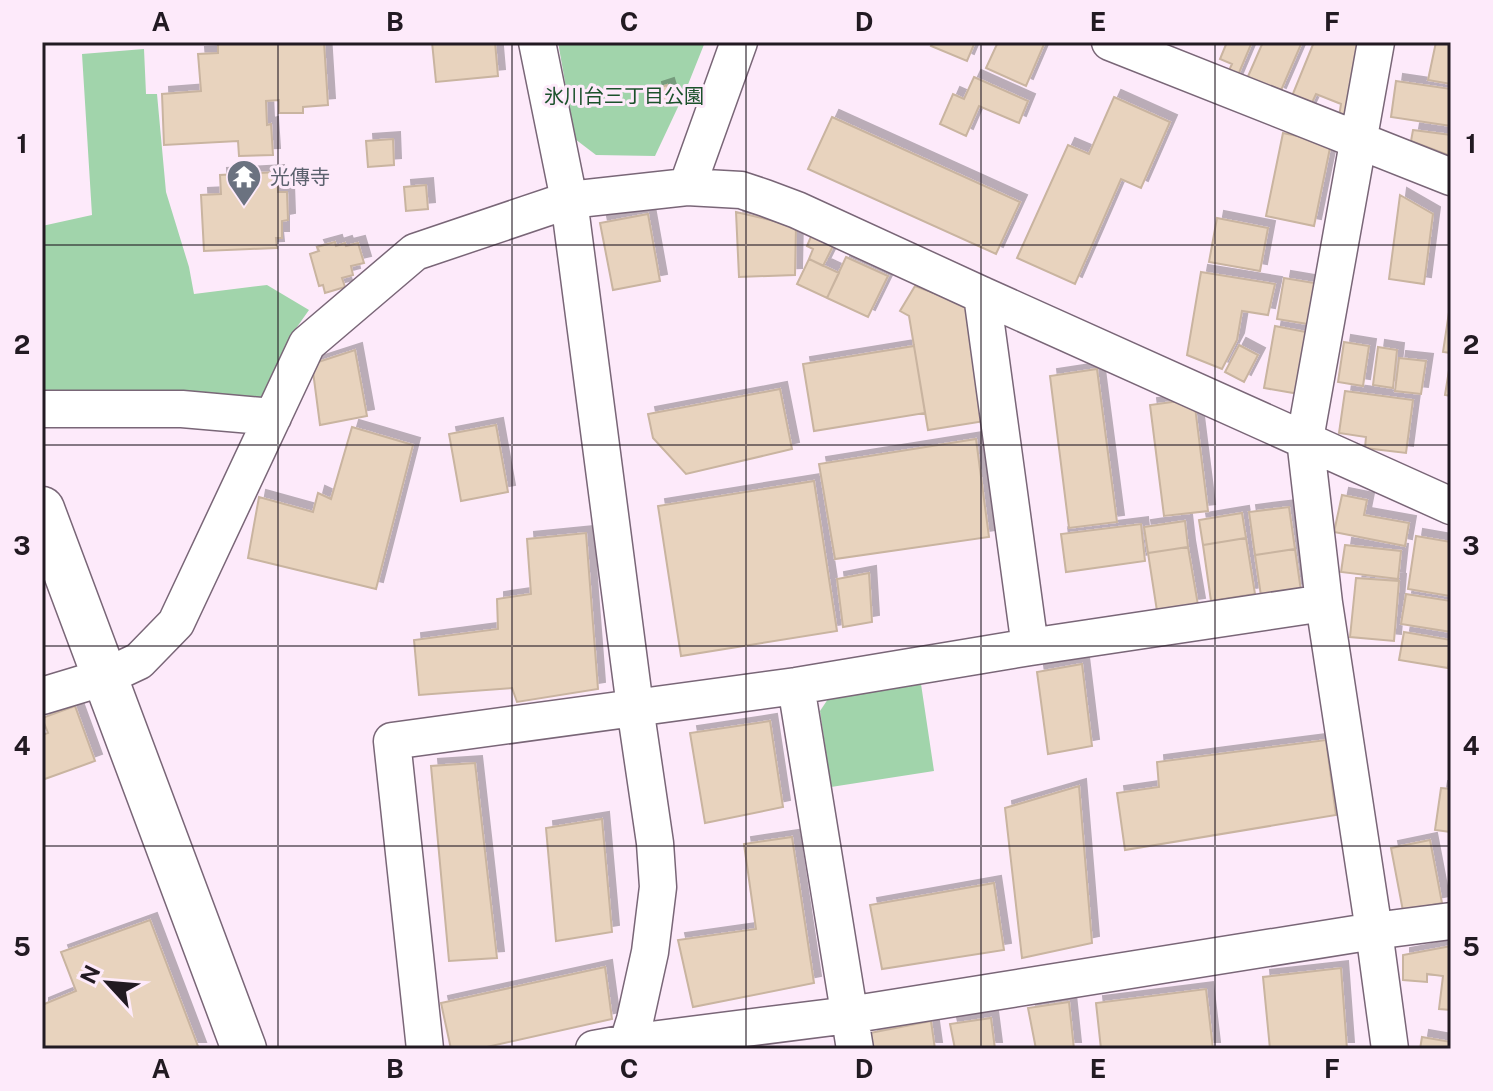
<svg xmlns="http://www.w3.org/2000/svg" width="1493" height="1091" font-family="'Public Sans','Noto Sans JP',sans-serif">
<defs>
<filter id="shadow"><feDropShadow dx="7" dy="-7" stdDeviation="0" flood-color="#0004"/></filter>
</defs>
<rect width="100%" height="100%" fill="#fdeafa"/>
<!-- green -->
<path fill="#a1d4ab" d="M558,42H705L685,92L655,156L596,155L575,139Z
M144,49L146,94H157L166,192L189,267L194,294L267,285L309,310L292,334L259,407L42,404V226L92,215L82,54Z
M921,684L934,771L831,787L820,711L828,699Z"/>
<!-- building -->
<path fill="#e8d3be" stroke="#c9b4a0" stroke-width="2" filter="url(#shadow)" d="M218,42H324L328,105L303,107V113H279V100L266,101L267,125L271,124L273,155L239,156L238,141L164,145L162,94L201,91L198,54L218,53Z
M432,42H495L498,76L436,82Z
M933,42H975L967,61L931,46Z
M998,42H1045L1026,86L986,68Z
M1227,42H1252L1233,87L1223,83L1232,64L1220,59Z
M1263,42H1302L1279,95L1246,81Z
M1314,42H1363L1350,122L1339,117L1341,104L1316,94L1309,109L1290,101Z
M1436,42H1451V84L1428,80Z
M974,77L1028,101L1019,123L979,106L966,136L940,124L953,94L964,99Z
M1396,81L1451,89V126L1391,117Z
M667,85L671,99L658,103L655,89Z
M1114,97L1170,122L1141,188L1121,179L1075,284L1017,258L1068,145L1089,154Z
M832,117L1020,202L996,254L808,169Z
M1413,130L1451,135V156L1411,141Z
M1283,133L1331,143L1314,226L1266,216Z
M393,139L394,165L368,167L366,141Z
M277,172L278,192H287L288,220L282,221V238H276L277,248L204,251L201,195L221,194L220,175Z
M426,185L428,209L406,211L404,187Z
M1400,195L1433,214L1424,284L1389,279Z
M736,212L796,226L795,275L739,277Z
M648,214L660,281L613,290L600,223Z
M1217,218L1268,228L1260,271L1209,262Z
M812,234L834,244L823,266L809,259L813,249L807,246Z
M335,242L336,246L345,243L346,246L358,243L364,263L351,266L353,275L342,278L345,287L325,293L323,285L319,286L310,254L319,251L317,247Z
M846,257L888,276L868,317L827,298Z
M809,259L839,273L827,298L797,284Z
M1201,272L1275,284L1268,315L1242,311L1237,340L1222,369L1187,355Z
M1284,278L1326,285L1320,326L1277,319Z
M915,286L966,305L985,421L928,430L909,316L900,311Z
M1451,299V353L1443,352Z
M1275,326L1316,334L1305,395L1264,388Z
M1344,342L1369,346L1363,386L1338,382Z
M1239,345L1258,355L1244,382L1225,372Z
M914,346L925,413L814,431L803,364Z
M1378,347L1397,350L1393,388L1373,385Z
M355,350L367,416L320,425L312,364Z
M1399,358L1426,361L1421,394L1395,391Z
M1451,358V396L1445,395Z
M1097,369L1117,522L1069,528L1050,376Z
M780,389L792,449L686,474L653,438L648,414Z
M1345,391L1413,400L1406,453L1365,448L1366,437L1339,433Z
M1194,399L1208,511L1164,516L1150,405Z
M496,425L508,492L461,501L449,434Z
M352,427L413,445L376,589L248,558L259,497L313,512L318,493L331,499Z
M976,439L989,537L835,559L819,464Z
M814,481L837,631L681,656L658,506Z
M1342,495L1367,500L1364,515L1409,523L1405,546L1334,532Z
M1289,507L1295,549L1255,555L1249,512Z
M1242,513L1246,538L1203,545L1199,520Z
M1185,521L1188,547L1148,553L1144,527Z
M1141,524L1145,561L1066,572L1061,534Z
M586,533L598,689L517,702L512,688L419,695L414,640L498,629L497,599L531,594L527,539Z
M1416,536L1451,542L1450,596L1408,589Z
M1246,538L1255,594L1211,601L1203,545Z
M1345,545L1401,551L1398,579L1341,572Z
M1188,547L1198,605L1157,611L1148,553Z
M1295,549L1301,591L1261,596L1255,555Z
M869,573L872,622L843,627L837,579Z
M1356,578L1399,581L1394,641L1350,637Z
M1406,594L1451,601V632L1401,624Z
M1404,632L1451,640L1448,668L1399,660Z
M1082,664L1092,746L1048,754L1037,672Z
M75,706L95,761L42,780V735L48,733L42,718Z
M770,721L783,807L705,823L690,733Z
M1326,740L1336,815L1125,850L1117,793L1159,787L1157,762Z
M475,763L497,958L449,961L431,766Z
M1079,786L1092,943L1022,958L1005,808Z
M1441,788L1451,789V832L1435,830Z
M602,819L612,932L556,941L546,828Z
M792,837L814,983L693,1007L678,940L756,929L744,844Z
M1430,840L1442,903L1403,911L1391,848Z
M994,883L1004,950L882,969L870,905Z
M150,920L199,1049H42V1005L76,991L61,952Z
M1451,946V1010L1439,1009L1443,976L1427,974V982L1403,980V955Z
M605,967L612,1019L478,1049H451L441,1003Z
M1341,968L1347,1049H1270L1263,977Z
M1206,989L1213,1049H1149V1047L1101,1049L1096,1003Z
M1069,1002L1074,1049H1036L1028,1008Z
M991,1018L995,1049H955L950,1024Z
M931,1021L935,1049H873L870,1033Z
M1422,1037L1451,1042V1049H1420Z"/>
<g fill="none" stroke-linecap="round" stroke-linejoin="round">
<defs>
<path id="minor" d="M537,42L569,200L635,707L655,843L658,887L650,952L635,1020L626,1049
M1110,42L1451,177
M1376,42L1305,439L1324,603L1374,931L1390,1049
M687,187L739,42
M982,295L1030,647
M42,409H182L273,417
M796,686L855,1049
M42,696L105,677L139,661L176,623L307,344L415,252L569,200L687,187L741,190L765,198L797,210L982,295L1451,506
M425,1049L392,741L796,686L1030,647L1324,603
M594,1049L627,1043L849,1015L1374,931L1451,921"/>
<path id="tertiary" d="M42,509L244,1049"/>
</defs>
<!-- minor casing -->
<use href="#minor" stroke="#796677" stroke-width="39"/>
<!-- tertiary casing -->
<use href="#tertiary" stroke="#796677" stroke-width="47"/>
<!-- minor -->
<use href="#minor" stroke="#fff" stroke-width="36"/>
<!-- tertiary -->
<use href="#tertiary" stroke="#fff" stroke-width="44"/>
</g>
<!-- grid -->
<path fill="none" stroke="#221a22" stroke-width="2" stroke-opacity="0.55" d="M278,42V1049M512,42V1049M746,42V1049M981,42V1049M1215,42V1049M42,245H1451M42,445H1451M42,646H1451M42,846H1451"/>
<!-- icons -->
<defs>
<symbol id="temple-pin" viewBox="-11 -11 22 30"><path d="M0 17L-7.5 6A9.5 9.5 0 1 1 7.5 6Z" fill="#6b7280" stroke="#fdeafa"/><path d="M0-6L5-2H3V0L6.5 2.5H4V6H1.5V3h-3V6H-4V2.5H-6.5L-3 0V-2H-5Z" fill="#fff"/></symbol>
</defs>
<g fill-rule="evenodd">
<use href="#temple-pin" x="224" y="157" width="40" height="54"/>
</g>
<g text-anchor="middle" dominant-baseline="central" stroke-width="6" stroke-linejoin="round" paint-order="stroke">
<!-- park labels -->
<g font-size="20" fill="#1b512b" stroke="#fdeafa">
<text x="624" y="96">氷川台三丁目公園</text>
</g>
<!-- worship labels -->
<g font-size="20" fill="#5b616d" stroke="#fdeafa" text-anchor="start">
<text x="270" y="177">光傳寺</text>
</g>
</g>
<!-- border -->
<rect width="1493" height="1091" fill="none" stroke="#fdeafa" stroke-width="88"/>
<!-- north arrow -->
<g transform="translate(108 983) rotate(296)" stroke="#fdeafa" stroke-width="6" paint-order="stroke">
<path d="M0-6L14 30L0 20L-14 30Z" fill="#221a22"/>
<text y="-12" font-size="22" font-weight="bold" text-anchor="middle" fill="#221a22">N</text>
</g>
<rect x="44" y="44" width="1405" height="1003" fill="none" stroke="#221a22" stroke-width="3"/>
<g font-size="26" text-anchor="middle" font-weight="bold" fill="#221a22">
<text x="161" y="31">A</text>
<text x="395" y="31">B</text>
<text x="629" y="31">C</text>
<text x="864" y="31">D</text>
<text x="1098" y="31">E</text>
<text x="1332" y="31">F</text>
<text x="22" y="153">1</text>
<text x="1471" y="153">1</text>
<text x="22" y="354">2</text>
<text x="1471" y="354">2</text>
<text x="22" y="555">3</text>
<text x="1471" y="555">3</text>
<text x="22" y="755">4</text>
<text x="1471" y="755">4</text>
<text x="22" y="956">5</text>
<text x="1471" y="956">5</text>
<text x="161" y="1078">A</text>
<text x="395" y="1078">B</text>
<text x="629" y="1078">C</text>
<text x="864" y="1078">D</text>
<text x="1098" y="1078">E</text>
<text x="1332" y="1078">F</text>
</g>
</svg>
